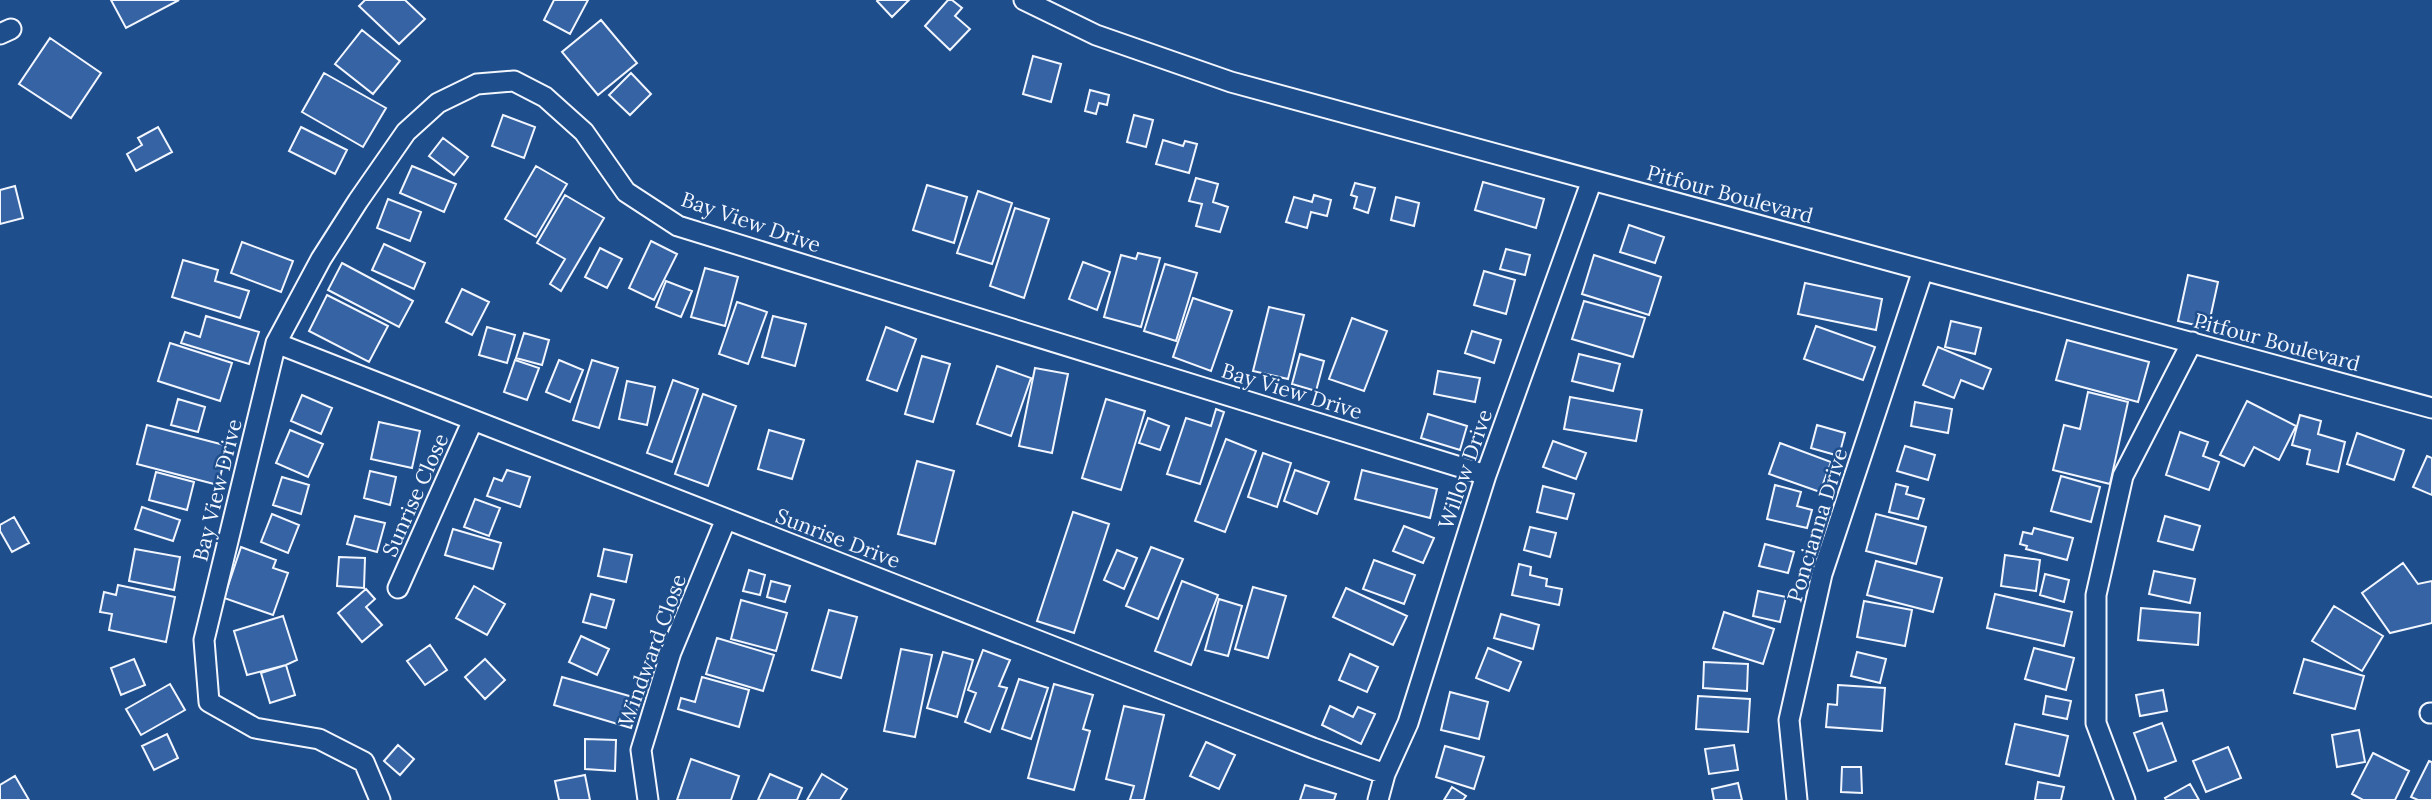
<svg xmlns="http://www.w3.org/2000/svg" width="2432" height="800" font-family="Lora,serif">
<rect width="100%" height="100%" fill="#1f4e8c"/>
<!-- building -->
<path fill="#3563a3" stroke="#f2f6ff" stroke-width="2" d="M111,0H179L126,28Z
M365,0H405L425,19L399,44L359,6Z
M554,0H588L570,34L544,20Z
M878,0H909L892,17L877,1Z
M948,0H952L962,8L955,16L970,29L950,50L925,26Z
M601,20L637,63L598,95L562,52Z
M362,30L400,61L373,94L335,64Z
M50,38L101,73L71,118L19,84Z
M1033,56L1061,64L1051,102L1023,94Z
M324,73L386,108L363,147L302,112Z
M631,73L651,94L630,115L609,95Z
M1090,90L1109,95L1107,105L1099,103L1096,114L1085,111Z
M503,115L535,127L524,158L492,146Z
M1134,115L1153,120L1146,147L1127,142Z
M158,127L172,152L136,171L127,154L142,145L138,138Z
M301,127L347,150L335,174L289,151Z
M443,138L468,157L454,175L429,156Z
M1163,140L1183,146L1185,141L1197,144L1189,173L1156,164Z
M412,166L456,184L444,212L400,193Z
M536,166L567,184L536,237L505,219Z
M1196,178L1218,184L1213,202L1228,207L1220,232L1196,226L1202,204L1189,201Z
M1483,182L1544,199L1536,228L1475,210Z
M1355,183L1375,188L1368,213L1354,208L1357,197L1351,195Z
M927,185L967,197L954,243L913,230Z
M15,186L23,218L0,224V190Z
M978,191L1012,203L992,264L957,253Z
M565,195L604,218L561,291L550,284L565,259L537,243Z
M1314,195L1331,200L1327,216L1311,212L1307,228L1286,222L1294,197L1312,202Z
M1396,197L1419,203L1414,226L1391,220Z
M388,199L421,212L410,241L377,228Z
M1015,208L1049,219L1024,298L990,286Z
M1629,225L1664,237L1655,263L1620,252Z
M651,241L677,254L654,300L629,288Z
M242,242L293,261L281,292L231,273Z
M384,244L425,263L414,289L372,270Z
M600,248L622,259L607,288L585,277Z
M1506,249L1530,255L1525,275L1500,269Z
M1138,253L1160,258L1141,327L1104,317L1121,255L1136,259Z
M1594,255L1661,277L1649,315L1582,294Z
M183,260L218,270L215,281L249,291L240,318L172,297Z
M1083,262L1110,272L1097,310L1069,299Z
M342,263L413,301L399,327L328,290Z
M1165,264L1197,273L1176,341L1144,331Z
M705,268L738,277L725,326L691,317Z
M1484,271L1515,280L1506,314L1474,305Z
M2188,275L2218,282L2208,328L2178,321Z
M666,281L692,291L681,317L656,307Z
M1805,283L1882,299L1876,330L1798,314Z
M462,289L489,302L472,335L446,322Z
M327,295L388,326L369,362L309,331Z
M1193,298L1232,311L1211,371L1173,357Z
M1584,301L1645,318L1633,357L1572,339Z
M737,302L767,312L748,364L719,354Z
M1269,307L1304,315L1288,379L1253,371Z
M206,316L259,332L249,364L181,343L185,332L200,337Z
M773,316L806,324L795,366L762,357Z
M1352,318L1387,331L1364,391L1329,379Z
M1951,321L1981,328L1975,354L1945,347Z
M1816,326L1875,347L1863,380L1804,359Z
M487,327L515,335L507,363L479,355Z
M886,327L916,339L897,391L867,380Z
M1472,331L1501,340L1494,363L1465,353Z
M524,333L549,340L542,365L516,358Z
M2067,340L2149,362L2138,402L2056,380Z
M170,343L232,363L220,401L158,381Z
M1938,347L1991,369L1983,389L1961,380L1954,398L1923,385Z
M1300,354L1324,361L1316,391L1292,384Z
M1579,354L1620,364L1613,391L1572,381Z
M922,356L950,364L933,422L905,414Z
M515,360L539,368L527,400L504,392Z
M559,360L583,370L570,402L546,392Z
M592,360L618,368L599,428L573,420Z
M997,366L1031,378L1011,436L977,424Z
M1035,368L1068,374L1052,453L1019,446Z
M1438,371L1480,378L1475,402L1434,394Z
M673,380L698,389L672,462L647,453Z
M627,381L655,387L647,425L619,419Z
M2088,392L2128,402L2110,484L2053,470L2064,425L2080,429Z
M703,394L736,406L708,486L675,474Z
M302,395L332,408L321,434L291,421Z
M1570,397L1642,410L1636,441L1564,429Z
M178,399L205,407L198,432L171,425Z
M1106,399L1145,411L1121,490L1082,478Z
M2247,401L2296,426L2279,460L2254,447L2244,466L2220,455Z
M1915,402L1952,409L1948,433L1911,426Z
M1216,409L1224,412L1200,484L1167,474L1186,418L1211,426Z
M1428,414L1467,426L1460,450L1421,438Z
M2300,415L2321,421L2318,434L2345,442L2338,472L2307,464L2310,450L2292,445Z
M1148,418L1169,426L1160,450L1139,443Z
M379,422L420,431L412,468L371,459Z
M147,425L228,446L218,485L137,464Z
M1817,425L1845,433L1839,456L1811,448Z
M290,430L323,444L308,477L276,463Z
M769,430L804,440L792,479L758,469Z
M2180,432L2208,442L2203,456L2219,462L2209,490L2166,475Z
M2357,433L2404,450L2394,480L2347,464Z
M1226,439L1256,451L1225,532L1195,521Z
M1553,441L1586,453L1576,479L1543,467Z
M1780,443L1831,462L1820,492L1769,474Z
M1905,446L1935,455L1928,480L1897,471Z
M1263,453L1291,463L1277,507L1248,497Z
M2427,456L2432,458V495L2413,487Z
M917,461L954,471L935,544L898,534Z
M507,470L530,477L520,507L487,496L494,478L502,481Z
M1295,470L1329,482L1317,514L1284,501Z
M1362,470L1437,489L1430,518L1355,499Z
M370,471L396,477L390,505L364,498Z
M156,472L194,482L187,510L149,500Z
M2061,476L2100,487L2091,522L2051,511Z
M282,477L309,485L301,514L273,505Z
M1896,484L1908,487L1906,494L1924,499L1918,519L1889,512Z
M1775,485L1801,492L1797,506L1812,510L1807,528L1767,519Z
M1543,486L1574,494L1567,519L1537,512Z
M475,499L500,508L489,536L464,527Z
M142,507L180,520L173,541L135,529Z
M1073,512L1109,524L1074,633L1037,621Z
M272,514L299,525L288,553L261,542Z
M1876,514L1926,527L1916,564L1866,551Z
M355,516L385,523L377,552L347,544Z
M2165,516L2200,526L2193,550L2158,541Z
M14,517L29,543L12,552L0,531V525Z
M1404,526L1434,538L1423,563L1393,551Z
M1530,527L1556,533L1550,557L1524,550Z
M2034,528L2073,538L2067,560L2026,549L2027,546L2020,544L2023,532L2032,534Z
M453,529L501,543L493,569L445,555Z
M1765,544L1794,552L1788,573L1759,566Z
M241,547L276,560L273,568L288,573L273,615L224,598Z
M1151,547L1183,559L1158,619L1126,606Z
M135,549L180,557L174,590L129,581Z
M604,549L632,555L626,582L598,576Z
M1117,550L1137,558L1124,589L1104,580Z
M2005,555L2040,560L2036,591L2001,586Z
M339,557L365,558L364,588L337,586Z
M1374,560L1415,575L1404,604L1363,589Z
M1876,561L1942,578L1933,612L1867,595Z
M2403,563L2418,584L2432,581V623L2390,633L2362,593Z
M1519,564L1531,567L1530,575L1547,579L1546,586L1562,589L1559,605L1512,595Z
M749,570L765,575L760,595L743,591Z
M2154,571L2195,579L2190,603L2149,594Z
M2045,574L2069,580L2064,602L2040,595Z
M771,581L790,586L785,602L767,597Z
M1182,581L1218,595L1191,665L1155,651Z
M118,585L175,597L166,642L109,630L112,614L100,612L104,592L116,595Z
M474,586L505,604L487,635L456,618Z
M1253,587L1286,596L1268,658L1235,649Z
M1346,588L1407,616L1393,645L1333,617Z
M366,589L375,599L366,607L382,625L362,642L338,613Z
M1758,591L1786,597L1780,622L1753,616Z
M591,594L614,600L606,628L583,622Z
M1995,594L2072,612L2064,646L1987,628Z
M1219,599L1242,606L1228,656L1205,650Z
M741,600L787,613L776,651L731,639Z
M1864,601L1912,610L1905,646L1857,637Z
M2334,606L2383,636L2362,671L2312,641Z
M2141,608L2200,613L2198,645L2138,640Z
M829,610L857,617L841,678L812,670Z
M1724,612L1774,629L1763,664L1713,648Z
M1501,614L1539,625L1533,649L1494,638Z
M283,616L297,660L286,665L247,675L234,631Z
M581,636L609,649L597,675L569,662Z
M717,638L774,655L763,691L706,674Z
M430,645L447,670L425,685L407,661Z
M1488,648L1521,662L1509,691L1476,678Z
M2034,648L2074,658L2066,690L2025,679Z
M901,649L932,655L915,737L884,731Z
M983,650L1010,660L999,686L1007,688L990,732L965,722L976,693L968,690Z
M943,652L973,660L957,717L927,708Z
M1857,652L1886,659L1880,683L1851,676Z
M1350,654L1378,667L1367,692L1339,680Z
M134,659L145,685L121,695L111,668Z
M485,659L505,680L485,699L465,677Z
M2304,659L2364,676L2355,709L2294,693Z
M1704,662L1748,664L1747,691L1703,688Z
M286,665L295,695L270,703L261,673Z
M562,677L640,699L631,728L554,705Z
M702,677L749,690L739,727L678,709L681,698L695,702Z
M1019,679L1048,688L1031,739L1002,729Z
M170,684L185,710L141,735L126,709Z
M1054,684L1093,695L1083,729L1090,731L1074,790L1028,778Z
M1838,685L1885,688L1882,731L1826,727L1828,704L1837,705Z
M2163,690L2167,711L2140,716L2136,695Z
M1450,692L1488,702L1479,739L1441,730Z
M1698,696L1750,699L1748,732L1696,729Z
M2046,696L2071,701L2067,719L2043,714Z
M1124,706L1164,715L1144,800H1130L1134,786L1106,779Z
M1330,706L1353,717L1358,707L1375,714L1361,744L1322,725Z
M2162,723L2176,761L2148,771L2134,733Z
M2015,724L2068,736L2059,776L2006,764Z
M2359,730L2365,762L2337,767L2332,735Z
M167,734L178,758L154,770L142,746Z
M585,739L616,740L615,771L585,769Z
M1206,742L1235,755L1219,789L1190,776Z
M398,745L414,759L400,775L384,761Z
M1734,745L1738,770L1709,774L1705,749Z
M1445,746L1484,757L1474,789L1436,777Z
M2228,747L2241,778L2206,792L2193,761Z
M2373,753L2409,771L2395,800H2363L2352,794Z
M691,759L739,776L731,800H677Z
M2429,761L2432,762V800H2418L2411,797Z
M1842,767H1861L1862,793L1841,792Z
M770,774L802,788L797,800H758Z
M822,774L847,789L840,800H807Z
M585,775L590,800H559L555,781Z
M15,776L29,800H0V785Z
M2038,782L2064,787L2061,800H2035Z
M1738,783L1742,800H1714L1712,789Z
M2190,784L2199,800H2166L2165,798Z
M1305,785L1336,794L1334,800H1300Z
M1452,787L1466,796L1463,800H1444Z"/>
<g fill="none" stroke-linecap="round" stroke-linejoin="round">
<defs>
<path id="minor" d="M1024,0L1096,35L1231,82L2432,408
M0,34L11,29
M276,343L1313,748L1385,774
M398,588L473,420
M2430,713H2432
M380,800L364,762L319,739L255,728L209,702L204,640L276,343L321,259L358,201L406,132L438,103L477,84L514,81L545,97L584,132L626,192L678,226L1486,475
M648,800L641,750L671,652L726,519
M1378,800L1385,774L1408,723L1486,475L1592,180
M1797,800L1789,720L1822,574L1923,270
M2125,800L2096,723V595L2123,476L2192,342"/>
</defs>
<!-- minor casing -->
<use href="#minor" stroke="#f2f6ff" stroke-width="23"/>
<!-- minor -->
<use href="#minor" stroke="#1f4e8c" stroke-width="19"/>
</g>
<g text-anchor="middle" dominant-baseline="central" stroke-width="5" stroke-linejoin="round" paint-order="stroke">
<!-- street labels -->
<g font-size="21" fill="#f2f6ff" stroke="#1f4e8c">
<text transform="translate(1730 194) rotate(15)">Pitfour Boulevard</text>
<text transform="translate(751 222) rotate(19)">Bay View Drive</text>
<text transform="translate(2277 342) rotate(15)">Pitfour Boulevard</text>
<text transform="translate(1292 391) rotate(17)">Bay View Drive</text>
<text transform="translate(1465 469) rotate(-71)">Willow Drive</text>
<text transform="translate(217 490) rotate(-76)">Bay View Drive</text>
<text transform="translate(415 495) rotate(-66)">Sunrise Close</text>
<text transform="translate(1817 525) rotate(-73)">Poncianna Drive</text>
<text transform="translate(838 538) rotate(21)">Sunrise Drive</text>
<text transform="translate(652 650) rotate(-70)">Windward Close</text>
</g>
</g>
</svg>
